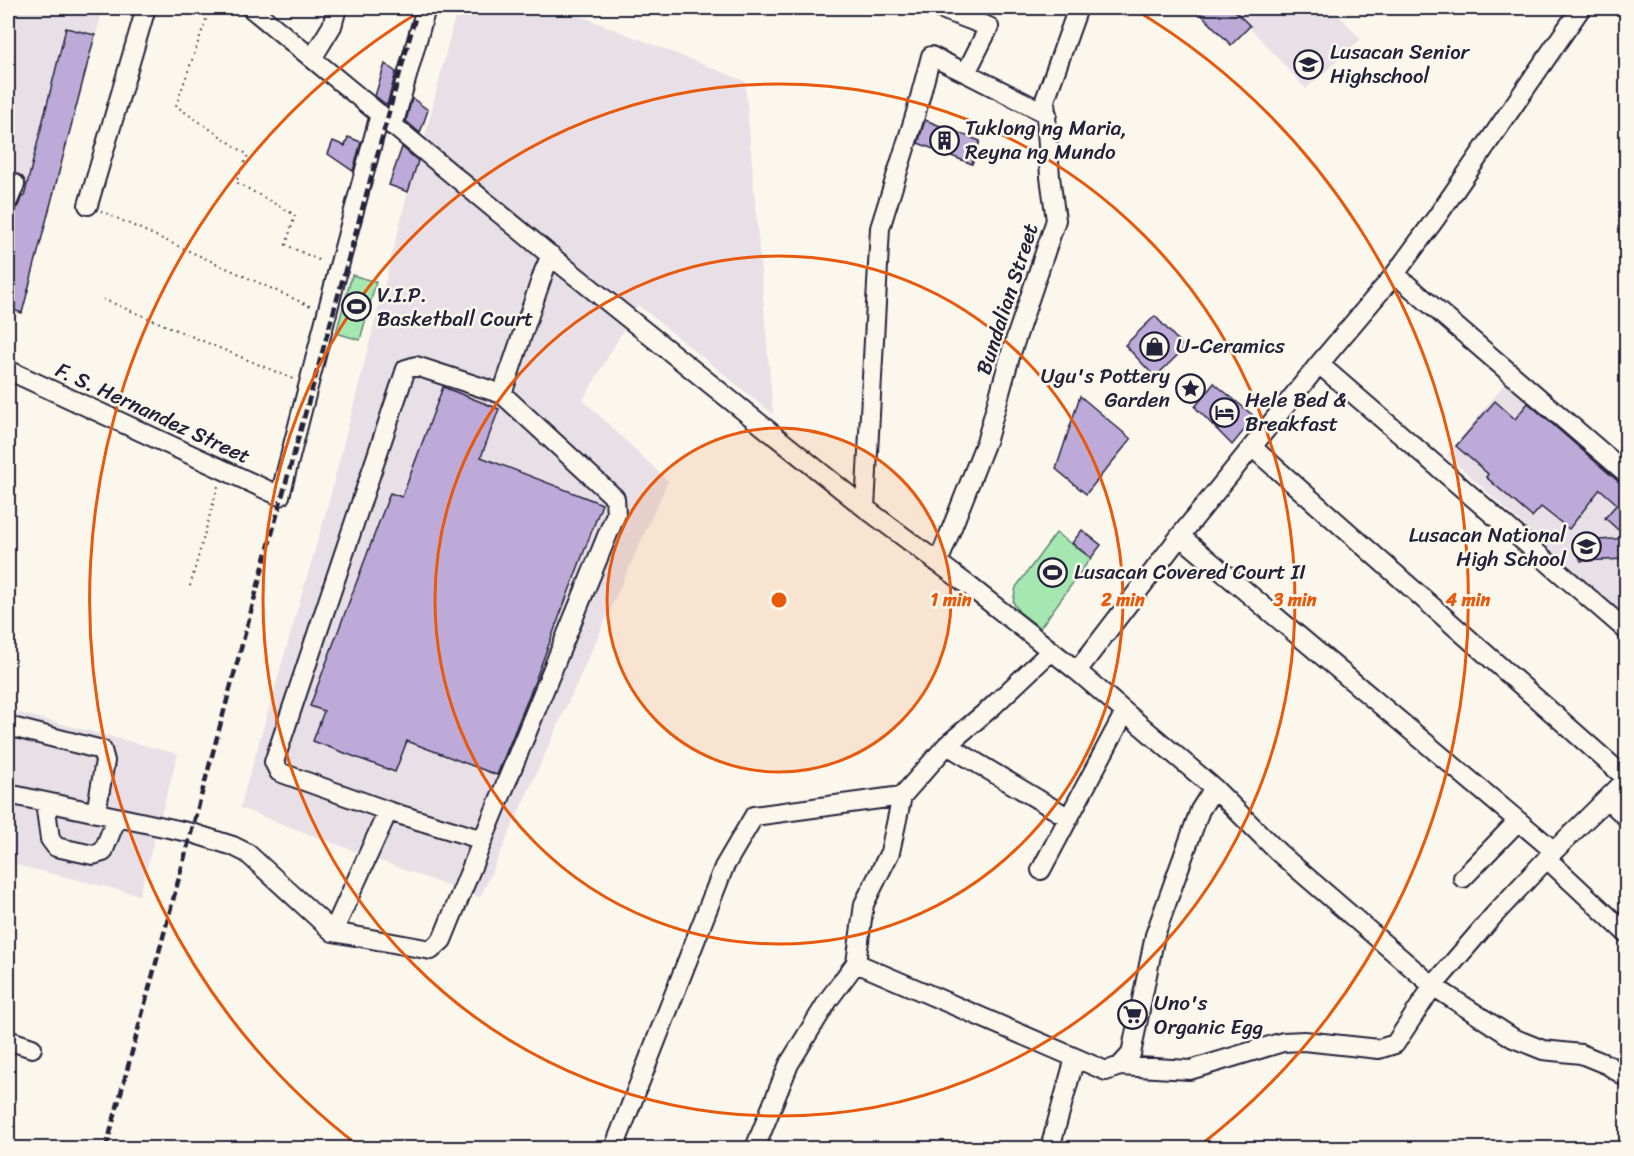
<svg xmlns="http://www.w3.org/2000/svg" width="1634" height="1156" font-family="Sriracha,sans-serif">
<rect width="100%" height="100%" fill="#fbf7ec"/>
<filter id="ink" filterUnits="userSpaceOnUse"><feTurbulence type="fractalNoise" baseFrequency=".0167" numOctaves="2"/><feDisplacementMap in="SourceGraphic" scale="12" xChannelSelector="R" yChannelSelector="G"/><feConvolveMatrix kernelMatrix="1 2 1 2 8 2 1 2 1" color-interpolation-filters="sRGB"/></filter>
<g filter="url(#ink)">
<!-- built -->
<path fill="#e8e0e6" d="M12,8H103L22,313L8,308V23Z
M457,8H560L745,81L773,414L638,305L583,400L668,481L480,898L240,808L329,501L408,192L421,153Z
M1232,8H1332L1361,39L1306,89Z
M1511,376L1626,475V619L1447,455Z
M8,710L178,754L139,895L8,863Z"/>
<!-- green -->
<path fill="#a4e7b1" stroke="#638476" stroke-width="1.5" d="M352,275L376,282L360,340L336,333Z
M1056,533L1091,558L1040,628L1019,612L1013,602L1016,587Z"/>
<!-- building -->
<path fill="#bdaad9" stroke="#22223b" stroke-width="1.5" d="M1206,8H1232L1250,26L1231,45L1200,13Z
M66,28L95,35L22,313L8,308V264L14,240L8,238V230L12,211L18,206L22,196L24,197Z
M385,64L396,72L387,105L375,96Z
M412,98L428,110L420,133L406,121Z
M925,120L980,141L972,164L918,143Z
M348,137L361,142L353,171L328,154L333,141L345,146Z
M402,147L418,161L408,192L389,185Z
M1155,316L1185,348L1155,377L1125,345Z
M1214,383L1255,417L1232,445L1195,407Z
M443,387L499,409L481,457L602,504L530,694L497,775L407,741L395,772L313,741L324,711L310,706L390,493L402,497Z
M1080,396L1131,439L1086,494L1056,469Z
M1495,401L1515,419L1528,403L1619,482L1626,484V537L1605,518L1617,504L1600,489L1569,529L1541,507L1532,517L1486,477L1488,474L1456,446Z
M1082,530L1101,545L1091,558L1072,543Z
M1626,538V559L1581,561L1577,551L1586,541Z"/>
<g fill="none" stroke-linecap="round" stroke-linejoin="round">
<defs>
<path id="minor" d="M251,8L562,265L865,508L968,585L1077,671L1214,788L1279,853L1433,986L1513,1038L1543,1050L1581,1054L1608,1065L1626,1077
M939,8L989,27L966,73L1047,114
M313,57L332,26L337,8
M393,126L426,8
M8,201L15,184
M88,205L146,8
M1395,274L1626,473
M1319,364L1626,630
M8,370L280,496L338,270L380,114
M1252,447L1626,778
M865,508L880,228L915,116L931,56L966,73
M1180,536L1554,851
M938,563L987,439L1011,353L1056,220L1050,177L1045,100L1078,8
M1077,671L1180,536L1319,364L1395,274L1436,218L1581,8
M8,726L102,750L105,761L96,813
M947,745L1069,818
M8,794L192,833L233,846L247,853L333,932L431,950L442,940L616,514L615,498L502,394L544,271L551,255
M1607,799L1626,817
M45,802L50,839L56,847L93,855L103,852L117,817
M388,811L483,840
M1547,859L1626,933
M1041,870L1125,712
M1463,878L1518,821
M333,932L388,811L279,772L274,762L406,369L416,366L502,394
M856,963L1106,1071L1120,1066L1131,1054L1155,935L1200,810L1214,788
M8,1040L32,1048
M1120,1066L1190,1070L1283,1042L1304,1041L1379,1049L1395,1044L1433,986L1494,915L1554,851L1626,780
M614,1148L724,867L754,816L902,796
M755,1148L789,1064L829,999L856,963L864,904L890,852L902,796L947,745L993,706L1051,651
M1050,1148L1075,1058"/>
</defs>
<!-- minor casing -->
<use href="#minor" stroke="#22223b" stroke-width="22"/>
<!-- path -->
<path stroke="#22223b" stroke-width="2" stroke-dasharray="1.5 4.5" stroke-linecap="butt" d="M210,8L176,106L248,155L236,182L295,215L286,245L323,262
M101,211L312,307
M103,299L293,379
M190,586L218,486
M8,996L15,998"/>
<!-- minor -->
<use href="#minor" stroke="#fbf7ec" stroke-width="18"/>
<!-- rail -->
<path stroke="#22223b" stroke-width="4.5" stroke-dasharray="9 4.5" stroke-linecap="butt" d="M106,1148L280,504L418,8"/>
</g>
</g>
<!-- distance rings -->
<circle cx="779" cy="600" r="172" fill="#e8590c" fill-opacity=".12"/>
<g fill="none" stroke="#e8590c" stroke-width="3">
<circle cx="779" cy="600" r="172"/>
<circle cx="779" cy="600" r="344"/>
<circle cx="779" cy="600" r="516"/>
<path d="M360 1147A689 689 0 0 1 424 9M1134 9A689 689 0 0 1 1198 1147"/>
</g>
<!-- icons -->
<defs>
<symbol id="school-ring" viewBox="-11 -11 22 22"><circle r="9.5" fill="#fbf7ec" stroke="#22223b" stroke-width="1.5"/><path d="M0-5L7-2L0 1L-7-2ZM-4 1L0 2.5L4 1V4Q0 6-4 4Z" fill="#22223b"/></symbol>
<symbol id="building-ring" viewBox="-11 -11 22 22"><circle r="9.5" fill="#fbf7ec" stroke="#22223b" stroke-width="1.5"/><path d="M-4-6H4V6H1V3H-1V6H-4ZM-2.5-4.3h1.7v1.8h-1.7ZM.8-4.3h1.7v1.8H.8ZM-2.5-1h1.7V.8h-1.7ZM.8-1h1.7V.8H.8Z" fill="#22223b"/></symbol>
<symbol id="stadium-ring" viewBox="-11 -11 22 22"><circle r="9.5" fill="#fbf7ec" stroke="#22223b" stroke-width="1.5"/><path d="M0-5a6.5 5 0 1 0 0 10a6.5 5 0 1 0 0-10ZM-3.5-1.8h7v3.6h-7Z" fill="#22223b"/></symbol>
<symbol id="shop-ring" viewBox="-11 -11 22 22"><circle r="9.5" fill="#fbf7ec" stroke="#22223b" stroke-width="1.5"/><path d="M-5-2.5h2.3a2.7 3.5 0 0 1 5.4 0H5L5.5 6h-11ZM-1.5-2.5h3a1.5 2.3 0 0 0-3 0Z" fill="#22223b"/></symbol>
<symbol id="sight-ring" viewBox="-11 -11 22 22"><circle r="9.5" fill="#fbf7ec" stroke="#22223b" stroke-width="1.5"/><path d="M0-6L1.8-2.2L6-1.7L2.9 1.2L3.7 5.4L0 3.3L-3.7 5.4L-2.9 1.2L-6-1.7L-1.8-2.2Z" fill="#22223b"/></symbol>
<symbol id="hotel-ring" viewBox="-11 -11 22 22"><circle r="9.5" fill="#fbf7ec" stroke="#22223b" stroke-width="1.5"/><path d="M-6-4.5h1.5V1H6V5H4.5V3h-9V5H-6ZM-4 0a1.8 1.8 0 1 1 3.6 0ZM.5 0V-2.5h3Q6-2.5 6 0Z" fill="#22223b"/></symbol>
<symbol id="supermarket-ring" viewBox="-11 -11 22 22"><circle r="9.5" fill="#fbf7ec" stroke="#22223b" stroke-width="1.5"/><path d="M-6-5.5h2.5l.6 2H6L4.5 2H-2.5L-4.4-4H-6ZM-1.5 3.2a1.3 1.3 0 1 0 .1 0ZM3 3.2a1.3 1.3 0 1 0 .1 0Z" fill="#22223b"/></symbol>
</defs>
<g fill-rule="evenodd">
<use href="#school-ring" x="1292" y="48" width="33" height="33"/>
<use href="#building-ring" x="928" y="124" width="33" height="33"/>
<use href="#stadium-ring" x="340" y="290" width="33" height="33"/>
<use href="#shop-ring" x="1138" y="330" width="33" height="33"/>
<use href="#sight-ring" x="1174" y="372" width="33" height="33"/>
<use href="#hotel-ring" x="1208" y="396" width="33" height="33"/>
<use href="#school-ring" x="1570" y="530" width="33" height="33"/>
<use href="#stadium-ring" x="1036" y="556" width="33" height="33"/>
<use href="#supermarket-ring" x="1116" y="998" width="33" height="33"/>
</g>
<g text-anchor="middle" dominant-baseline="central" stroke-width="5" stroke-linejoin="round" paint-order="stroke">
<!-- poi labels -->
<g font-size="21" fill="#22223b" stroke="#fbf7ec" text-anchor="start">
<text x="1330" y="52">Lusacan Senior<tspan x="1330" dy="24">Highschool</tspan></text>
<text x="965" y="128">Tuklong ng Maria,<tspan x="965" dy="24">Reyna ng Mundo</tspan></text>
<text x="377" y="295">V.I.P.<tspan x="377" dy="24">Basketball Court</tspan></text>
<text x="1176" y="346">U-Ceramics</text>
<text x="1170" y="376" text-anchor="end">Ugu's Pottery<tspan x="1170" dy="24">Garden</tspan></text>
<text x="1245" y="400">Hele Bed &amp;<tspan x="1245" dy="24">Breakfast</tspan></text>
<text x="1566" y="535" text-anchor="end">Lusacan National<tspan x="1566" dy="24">High School</tspan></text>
<text x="1074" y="572">Lusacan Covered Court II</text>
<text x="1154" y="1003">Uno's<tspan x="1154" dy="24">Organic Egg</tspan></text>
</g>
<!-- street labels -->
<g font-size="21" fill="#22223b" stroke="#fbf7ec">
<text transform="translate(1007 299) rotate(-72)">Bundalian Street</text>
<text transform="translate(153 413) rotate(25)">F. S. Hernandez Street</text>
</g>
</g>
<circle cx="779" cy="600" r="9" fill="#e8590c" stroke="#fbf7ec" stroke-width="3"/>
<g font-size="18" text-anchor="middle" font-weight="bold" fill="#e8590c" stroke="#fbf7ec" stroke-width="5" stroke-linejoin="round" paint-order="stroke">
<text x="951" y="606">1 min</text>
<text x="1123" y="606">2 min</text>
<text x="1295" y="606">3 min</text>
<text x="1468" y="606">4 min</text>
</g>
<!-- margin -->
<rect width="1634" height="1156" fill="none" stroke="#fbf7ec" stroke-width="30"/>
<rect x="15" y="15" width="1604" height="1126" fill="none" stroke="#22223b" stroke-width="2" filter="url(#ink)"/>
</svg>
